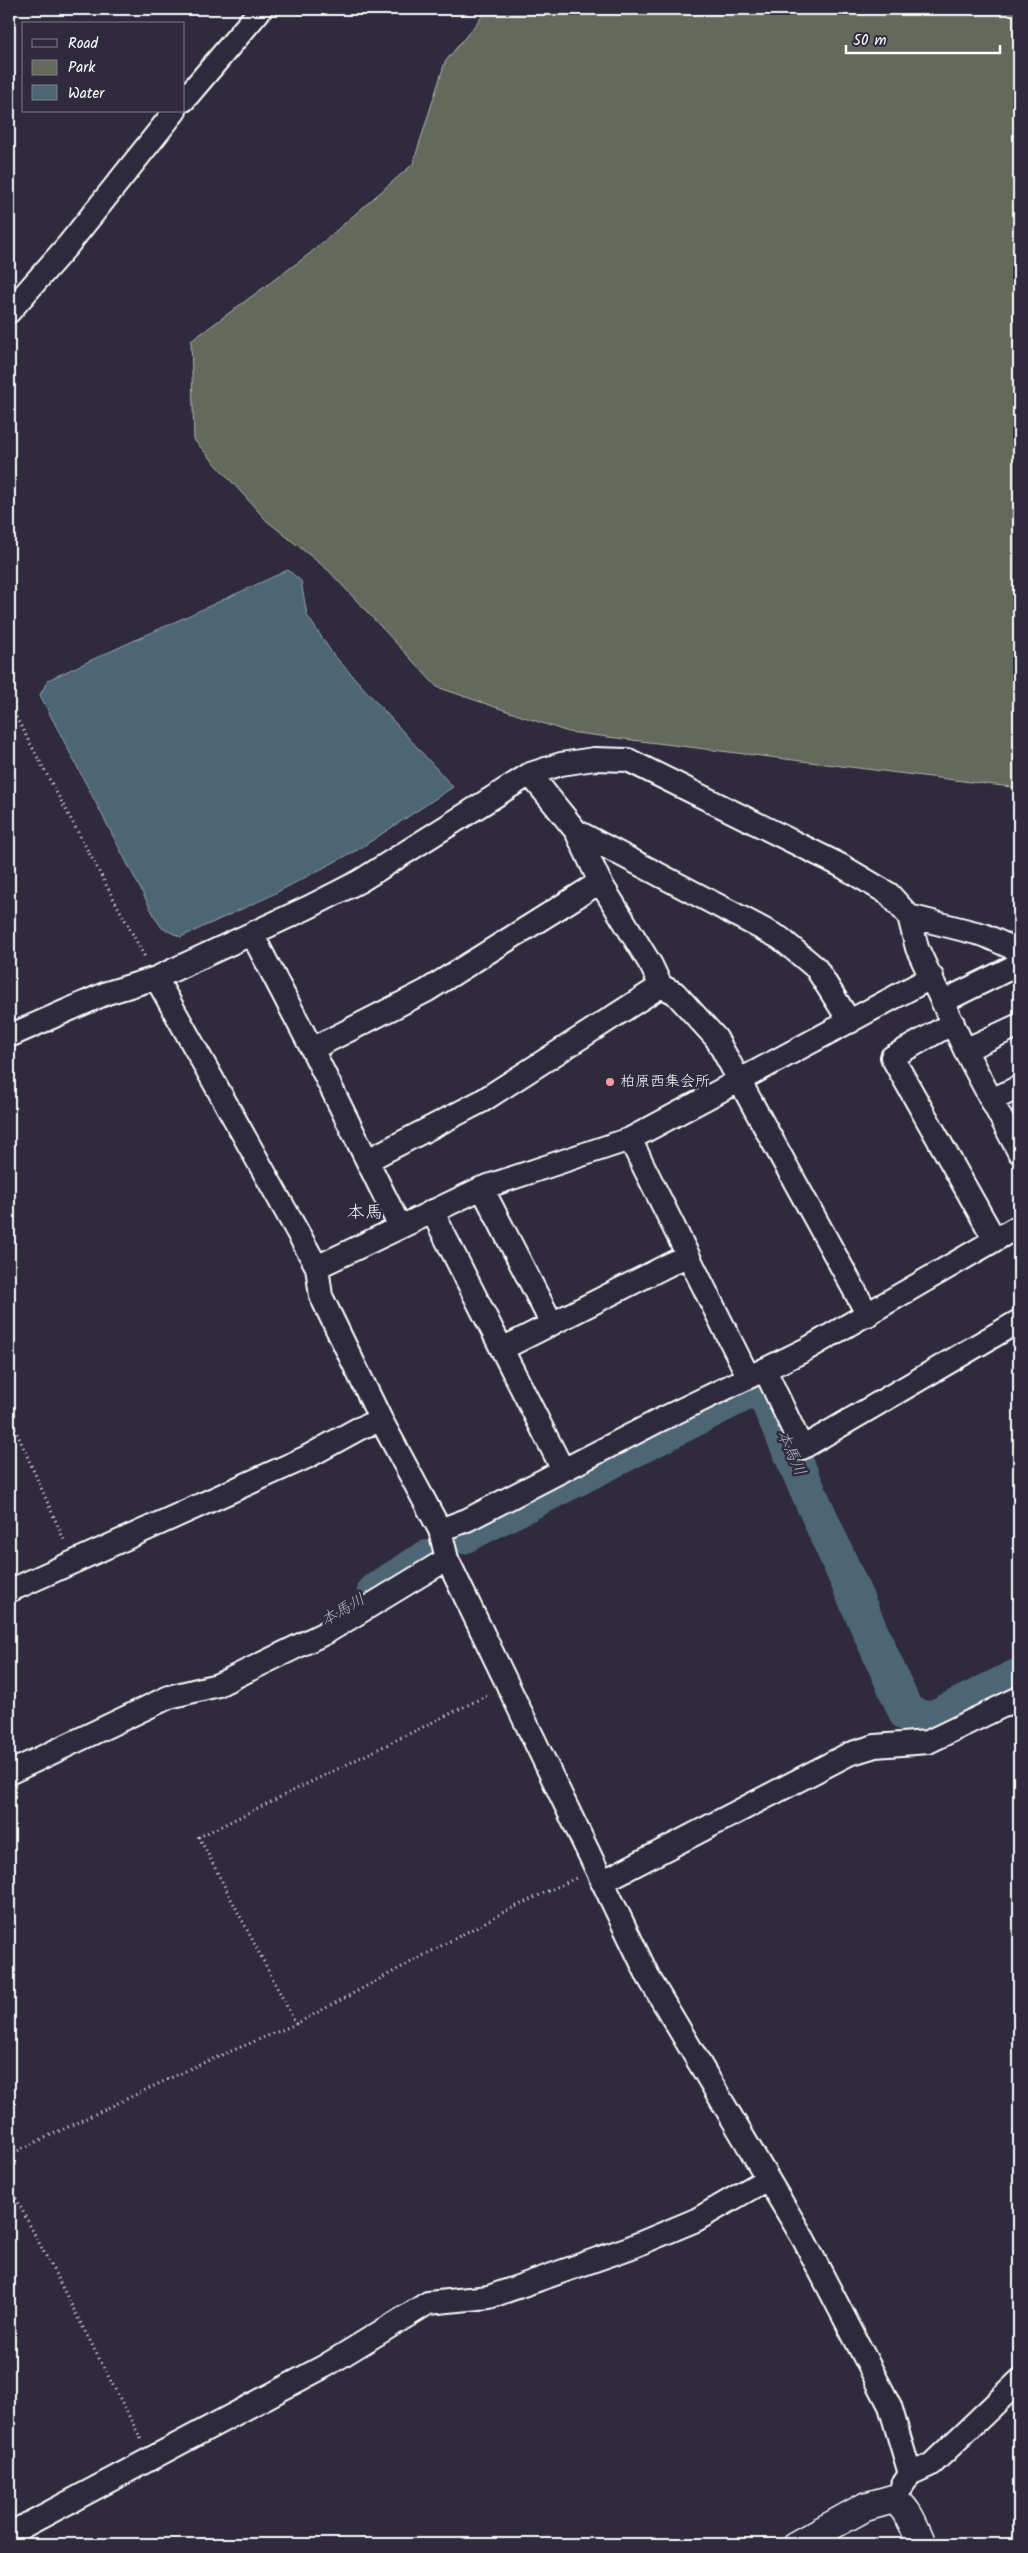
<svg xmlns="http://www.w3.org/2000/svg" width="1028" height="2553" font-family="Kalam,'Klee One',sans-serif">
<rect width="100%" height="100%" fill="#2f2a3d"/>
<filter id="ink" filterUnits="userSpaceOnUse"><feTurbulence type="fractalNoise" baseFrequency=".02" numOctaves="2"/><feDisplacementMap in="SourceGraphic" scale="10" xChannelSelector="R" yChannelSelector="G"/><feConvolveMatrix kernelMatrix="1 2 1 2 8 2 1 2 1" color-interpolation-filters="sRGB"/></filter>
<g filter="url(#ink)">
<!-- green -->
<path fill="#64695b" stroke="#b2b4ad" d="M488,9H1019V788L568,732L437,687L328,570L267,521L194,440L191,341L308,255L413,164L445,62Z"/>
<!-- water -->
<path fill="#4d6675" stroke="#94a3ac" d="M288,570L301,581L307,615L332,653L453,787L359,849L268,897L181,937L162,928L156,919L40,695L48,680Z"/>
<g fill="none" stroke-linecap="round" stroke-linejoin="round">
<!-- river -->
<path stroke="#4d6675" stroke-width="36" d="M463,1536L761,1385L907,1714L930,1720L1019,1676
M375,1591L427,1558"/>
<defs>
<path id="minor" d="M184,100L261,9
M9,312L68,245L175,111
M530,774L576,831L600,882L651,965L661,986L675,993L716,1038L868,1315
M576,831L780,938L816,968L850,1022
M909,916L984,935L1019,951
M252,934L312,1049L399,1225
M156,978L317,1267L321,1296L381,1420L440,1530L447,1559L649,1978L804,2240L890,2406L910,2474
M944,1001L1019,964
M953,1023L892,1057L995,1240
M9,1036L107,993L156,978L309,907L360,881L530,774L561,764L594,759L628,760L840,865L889,894L909,916L917,948L965,1050L1019,1152
M312,1049L426,991L600,882
M965,1050L1019,1025
M992,1100L1019,1087
M630,1139L748,1376
M368,1160L482,1101L661,986
M482,1188L552,1324
M432,1211L563,1470
M317,1267L482,1188L630,1139L932,977
M502,1349L688,1255
M765,1370L802,1448L1019,1321
M440,1530L467,1520L658,1421L805,1350L1019,1226
M9,1591L307,1457L358,1429L381,1420
M9,1773L169,1697L218,1685L327,1632L447,1559
M602,1882L849,1754L875,1746L928,1742L1019,1698
M902,2486L910,2474L932,2464L1019,2381
M9,2534L325,2366L428,2303L489,2297L629,2248L696,2220L767,2179"/>
<path id="major" d="M798,2544L865,2507L893,2499C909,2509 914,2527 922,2544"/>
</defs>
<!-- minor casing -->
<use href="#minor" stroke="#fff" stroke-width="26"/>
<!-- major casing -->
<use href="#major" stroke="#fff" stroke-width="31"/>
<!-- path -->
<path stroke="#fff" stroke-width="3" stroke-dasharray="1 4" stroke-linecap="butt" d="M9,704L146,959
M9,1415L65,1542
M296,2024L199,1837L490,1694
M9,2155L198,2065L296,2024L506,1911L578,1877
M9,2185L142,2441"/>
<!-- minor -->
<use href="#minor" stroke="#2f2a3d" stroke-width="22"/>
<!-- major -->
<use href="#major" stroke="#2f2a3d" stroke-width="28"/>
</g>
</g>
<!-- markers -->
<circle fill="#ff9aa2" stroke="#2f2a3d" stroke-width="2" cx="610" cy="1082" r="5"/>
<g text-anchor="middle" dominant-baseline="central" stroke-width="5" stroke-linejoin="round" paint-order="stroke">
<!-- poi labels -->
<g font-size="15" fill="#fff" stroke="#2f2a3d" text-anchor="start">
<text x="620" y="1082">柏原西集会所</text>
</g>
<!-- water labels -->
<g font-size="16" font-style="italic" fill="#afbac1" stroke="#2f2a3d">
<text transform="translate(791 1453) rotate(66)">本馬川</text>
<text transform="translate(343 1610) rotate(-30)">本馬川</text>
</g>
<!-- quarter labels -->
<g font-size="18" fill="#fff" stroke="#2f2a3d">
<text x="365" y="1213">本馬</text>
</g>
</g>
<!-- margin -->
<rect width="1028" height="2553" fill="none" stroke="#2f2a3d" stroke-width="30"/>
<rect x="15" y="15" width="998" height="2523" fill="none" stroke="#fff" stroke-width="2" filter="url(#ink)"/>
<!-- legend -->
<rect x="22" y="22" width="162" height="90" fill="#2f2a3d" stroke="#827f8b"/>
<rect x="32" y="39" width="25" height="8" fill="#2f2a3d" stroke="#827f8b"/>
<text x="68" y="48" font-size="15" fill="#ffffff">Road</text>
<rect x="32" y="60" width="25" height="15" fill="#64695b" stroke="#827f8b"/>
<text x="68" y="72" font-size="15" fill="#ffffff">Park</text>
<rect x="32" y="85" width="25" height="15" fill="#4d6675" stroke="#827f8b"/>
<text x="68" y="98" font-size="15" fill="#ffffff">Water</text>
<!-- scale -->
<path d="M846 45v8h154v-8" fill="none" stroke="#ffffff" stroke-width="2.5"/>
<text x="853" y="45" font-size="15" fill="#ffffff" stroke="#2f2a3d" stroke-width="4" paint-order="stroke">50 m</text>
</svg>
